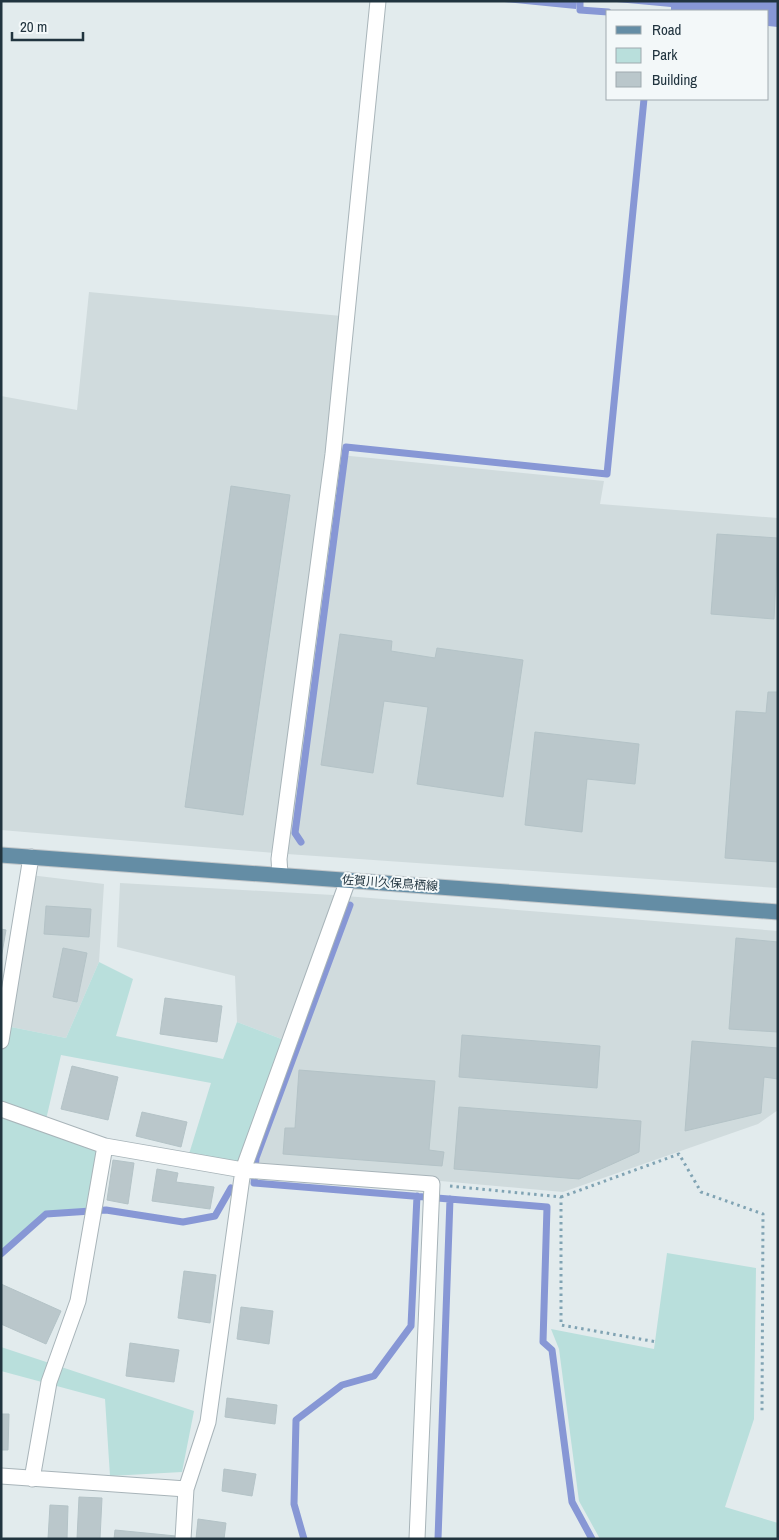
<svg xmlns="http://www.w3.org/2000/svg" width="779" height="1540" font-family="'Archivo Narrow','Noto Sans JP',sans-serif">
<rect width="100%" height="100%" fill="#e2ebed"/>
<!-- built -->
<path fill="#d0dbdd" d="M89,292L352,317L340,455L604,481L600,504L778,518V888L287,854L1,830V396L77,410Z
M22,874L104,884L99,962L66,1038L1,1025Z
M120,883L333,895L778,931V1110L758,1124L563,1192L240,1163L284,1040L237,1022L235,976L117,947Z"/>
<!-- green -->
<path fill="#b9dfdc" d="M99,962L133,979L116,1036L223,1059L237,1022L284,1040L240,1163L189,1154L211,1083L61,1055L45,1124L105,1146L95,1207L46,1214L1,1254V1025L66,1038Z
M667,1253L756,1268L754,1419L725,1507L778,1523V1539H600L579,1501L559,1349L551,1329L654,1349Z
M1,1347L194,1411L182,1472L110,1476L105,1399L1,1371Z"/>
<!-- water -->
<path fill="#8797d5" d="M494,1H577L576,9Z
M606,1H778V27L768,26V11H671V7Z"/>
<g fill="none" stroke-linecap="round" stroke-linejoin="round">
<!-- stream -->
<path stroke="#8797d5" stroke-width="7" d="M580,1V10L608,12
M301,842L295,833L346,447L607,474L644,99
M350,905L256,1158L254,1183L547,1207L543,1342L552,1350L572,1502L592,1539
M1,1254L46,1214L106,1210L183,1222L215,1216L231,1188
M304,1539L294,1504L296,1420L342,1385L374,1376L411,1326L417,1196
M438,1539L450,1199"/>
</g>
<!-- building -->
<path fill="#bac7cb" stroke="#b4c3c7" d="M231,486L290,495L243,815L185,807Z
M717,534L778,538L774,619L711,614Z
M340,634L392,641L391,651L435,658L437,648L523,660L503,797L417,784L428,707L384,701L373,773L321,765Z
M768,692H778V862L725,858L736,711L766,713Z
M535,732L639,744L635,784L587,779L582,832L525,825Z
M46,906L91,909L89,937L44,934Z
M1,929L6,930L1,959Z
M736,938L778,942V1032L729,1029Z
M63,948L87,953L77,1002L53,997Z
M165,998L222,1006L217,1042L160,1034Z
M462,1035L600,1046L597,1088L459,1077Z
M692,1041L778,1048V1079L764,1077L761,1113L685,1131Z
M72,1066L118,1077L108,1120L61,1109Z
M299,1070L435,1081L429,1150L444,1152L442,1166L283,1154L285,1128H295Z
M459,1107L641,1121L639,1152L579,1179L454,1169Z
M142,1112L187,1122L181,1147L136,1136Z
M113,1160L134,1163L128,1204L107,1200Z
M157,1169L178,1173L176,1182L214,1187L210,1209L152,1201Z
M184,1271L216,1275L210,1323L178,1318Z
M1,1284L61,1311L46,1344L1,1324Z
M241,1307L273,1311L269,1344L237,1339Z
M130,1343L179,1350L174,1382L126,1376Z
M227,1398L277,1405L275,1424L225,1417Z
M1,1414H9L8,1450H1Z
M224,1469L256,1474L252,1496L222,1491Z
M79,1497L102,1498L100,1539H77Z
M50,1505L68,1506L67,1539H48Z
M198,1519L226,1523L224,1539H196Z
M115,1530L176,1536L175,1539H114Z"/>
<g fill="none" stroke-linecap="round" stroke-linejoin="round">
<defs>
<path id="minor" d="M280,875L279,859L333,454L378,1
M1,1041L31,857
M1,1109L105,1146L78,1301L49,1382L32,1479
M105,1146L243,1170L432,1184L417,1539
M1,1476L186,1489L208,1422L243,1170L348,880
M183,1539L186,1489"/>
<path id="major" d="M1,855L778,912"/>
</defs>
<!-- minor casing -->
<use href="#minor" stroke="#a8b4b9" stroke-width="17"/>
<!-- major casing -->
<use href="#major" stroke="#c1c6c9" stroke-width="17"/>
<!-- path -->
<path stroke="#80a3b3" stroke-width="3" stroke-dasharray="2.5 4" stroke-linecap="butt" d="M450,1186L561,1197V1325L657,1342
M561,1197L679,1154L701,1192L763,1214L762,1411"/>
<!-- minor -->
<use href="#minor" stroke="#fff" stroke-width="15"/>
<!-- major -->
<use href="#major" stroke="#648da5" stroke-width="15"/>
</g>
<g text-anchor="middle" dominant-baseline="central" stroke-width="4" stroke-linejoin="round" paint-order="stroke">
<!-- street labels -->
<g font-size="12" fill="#21343f" stroke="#f3f8f9">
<text transform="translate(390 883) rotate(4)">佐賀川久保鳥栖線</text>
</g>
</g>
<!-- border -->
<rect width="779" height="1540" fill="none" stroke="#21343f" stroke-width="5"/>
<!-- legend -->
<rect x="606" y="10" width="162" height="90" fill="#f3f8f9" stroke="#9faaaf"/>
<rect x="616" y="26" width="25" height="8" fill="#648da5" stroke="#9faaaf"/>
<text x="652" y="35" font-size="15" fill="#21343f">Road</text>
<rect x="616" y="48" width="25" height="15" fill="#b9dfdc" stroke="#9faaaf"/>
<text x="652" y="60" font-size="15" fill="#21343f">Park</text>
<rect x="616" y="72" width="25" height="15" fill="#bac7cb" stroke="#9faaaf"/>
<text x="652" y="85" font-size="15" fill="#21343f">Building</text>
<!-- scale -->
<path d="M12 32v8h71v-8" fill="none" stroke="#21343f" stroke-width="2.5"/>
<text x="20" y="32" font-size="15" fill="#21343f" stroke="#f3f8f9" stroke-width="4" paint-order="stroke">20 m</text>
</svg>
